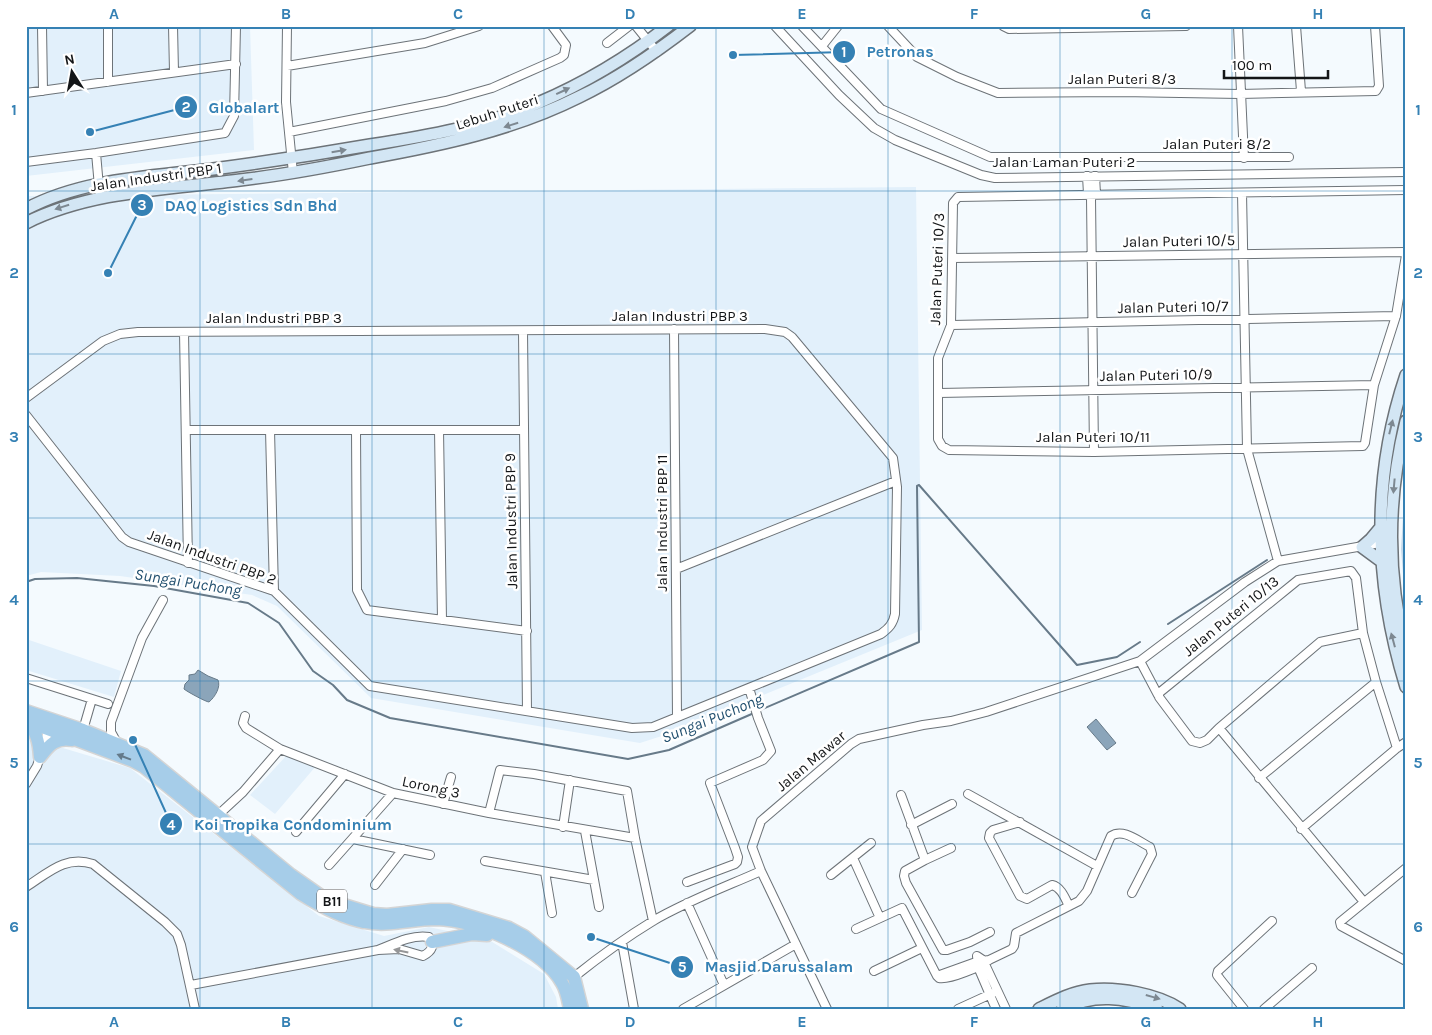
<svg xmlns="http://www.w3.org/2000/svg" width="1432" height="1035" font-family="Karla,sans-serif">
<rect width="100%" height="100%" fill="#f4fafe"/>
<!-- built -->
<path fill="#e2f0fb" d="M26,26H250L254,150L26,176Z
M916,187L922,630L668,734L640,743L371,698L277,606L252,595L120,576L41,572L26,576V196Z
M26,639L121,671L114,697L26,670Z
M26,737L130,768L319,916L384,936L429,927L489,940L544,974L556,997L558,1009H26Z
M287,755L316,766L275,814L250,795Z"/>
<!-- green -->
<path fill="#c4d9ea" d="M1406,469V610L1401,549Z"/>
<!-- water -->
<path fill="#8ba5ba" stroke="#677a89" d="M198,670L208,676L218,680C221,687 215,697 209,702C206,702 186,691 184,689L185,684L189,680V675L195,674Z
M1096,719L1116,743L1107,750L1087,727Z"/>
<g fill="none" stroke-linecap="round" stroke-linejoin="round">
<!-- stream -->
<path stroke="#677a89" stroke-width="2" d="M26,582L35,579L77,578L154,586L248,603L279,623L313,671L333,685L347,700L390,718L628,759L669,750L754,713
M1168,624L1267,560
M758,711L919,642L917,486L919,485L1077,665L1117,657L1140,642"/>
<defs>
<path id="minor" d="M42,26L43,91
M108,26V82
M173,26L174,72
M287,26L286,102L293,173
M636,26L657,52
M775,26L839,95L874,128L895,140L981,175L995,178L1406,172
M802,26L881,109L990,157H1289
M888,26L917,57L957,77L998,93L1121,92L1240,94L1376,91L1379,86L1375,26
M1003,26L1009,29L1186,26
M1238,26L1244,158
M1296,26L1301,91
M607,43L629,26
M822,46L838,26
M287,66L425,43L479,26
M26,93L236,64
M289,132L446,101L492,88L560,58L564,55L566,45L552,26
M96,153L100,198
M26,162L96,153L225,133L234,116L236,26
M1087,176L1088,194L1091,198L1094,452
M1095,176L1096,194
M1406,190L958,197L953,203L951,325L938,358V439L942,446L949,450L1094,452L1363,446L1365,443L1374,385L1396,316L1406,255
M1242,193L1247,449L1278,561
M952,258L1406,252
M951,325L1396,316
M674,329L677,717
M523,331L527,711
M184,332L188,563
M939,393L1374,385
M26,398L103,341L120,334L138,332L765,329L785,332L792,337L893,458L897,487L895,614C893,624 889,628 881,634L653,727L632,728L370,686L274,591L129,542L122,537L26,415
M186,430H524
M270,430L274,591
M356,430L357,590L367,610L527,631
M439,430L442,620
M676,569L896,481
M1363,633L1320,642L1219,728L1207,740L1200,743L1192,741L1159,697V693L1298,580L1351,571L1356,578L1363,633L1376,682L1397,748
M1140,661L1158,695
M26,678L108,704
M245,716L243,723L246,728L280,749L393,793L489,813L635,838
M1219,728L1364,902
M83,730L92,699
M117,743L111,732V722L142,638L163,600
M1259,778L1376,682
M26,784L37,766L50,726
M968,794L1097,866
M901,795L925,860
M443,804L451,777
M489,813L500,770L534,774L627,791L635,838L653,921
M217,816L243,792L280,749
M1020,822L993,830L990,833L989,838L1020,896L1027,899L1052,885C1061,887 1065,898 1069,906
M911,825L952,804
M563,827L570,780
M1301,829L1397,748L1406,742
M585,831L599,907
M296,832L345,774
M353,839L430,855
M951,848L925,860L905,871L904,876L906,883L943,950H947L970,942L990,932
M853,858L880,918
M485,861L594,880
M329,865L393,793
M1406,868L1340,922L1341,926L1406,961
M545,872L552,913
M831,875L871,843
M687,882L735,864L737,862L738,857L735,848L710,783L763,760L771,751L758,718L749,688
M375,885L403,849
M26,887C48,873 65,855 93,864L165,922L177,934L181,945L195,1009
M687,903L724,985
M856,929L902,908L937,976L939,978C950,980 980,967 989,960L976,962L937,976
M622,942L634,1009
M989,960L1012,949L1014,946L1016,933L1079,901L1087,891L1111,836C1123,828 1138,841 1150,847L1152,854L1132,893
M874,971L922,948
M574,977C599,957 625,938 653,921C687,901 725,887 761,871
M191,985L378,950L399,949L423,956C432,951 435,946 429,937C412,934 393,944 378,950
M683,1009L796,944
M827,1009L761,871L752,847L761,821L851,744L859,739L923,725L951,721L986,712L1140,661L1245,582L1278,561L1380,543
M958,1009L993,993
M996,1009L978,967L977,956L983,960L1006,1009
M1244,1009L1220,979L1217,975L1218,971L1272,921
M1264,1009L1312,968"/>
<path id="secondary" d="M26,209C82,179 151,177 213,169C266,162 318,154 370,145C427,136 485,126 538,103C585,83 628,57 668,26
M26,223C89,191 170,189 240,180C283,175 327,167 370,158C442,145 513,130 579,97C619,78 655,53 690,26
M1406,375C1371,479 1374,583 1406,687
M1406,421C1387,497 1387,577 1406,653
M1381,527L1371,539L1362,547L1381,561
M1039,1009C1055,1001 1072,992 1090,990C1118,987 1157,994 1180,1009
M1062,1009C1095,993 1123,997 1157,1009"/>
<path id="primary" d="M26,711L83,730L144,755L291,875L321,896L337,903L373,914L387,915L432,910H449L509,928L524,936L574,977L582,1009
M26,721L133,761L144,767L301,894C320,906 342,918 364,922C388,927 412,919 436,919C476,920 542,948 562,983C567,991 568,1000 570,1009
M27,722C37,732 39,743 40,757
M40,757C49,745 56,737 72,740
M432,942L472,934L487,935"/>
</defs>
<!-- minor casing -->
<use href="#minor" stroke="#6d7378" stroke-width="10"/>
<!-- secondary casing -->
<use href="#secondary" stroke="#6d7378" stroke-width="14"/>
<!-- primary casing -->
<use href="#primary" stroke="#d5d5d5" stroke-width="15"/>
<!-- minor -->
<use href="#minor" stroke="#fff" stroke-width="8"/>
<!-- secondary -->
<use href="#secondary" stroke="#d3e6f4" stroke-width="11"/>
<!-- primary -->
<use href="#primary" stroke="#a6cde9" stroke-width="12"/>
</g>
<!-- one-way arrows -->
<defs><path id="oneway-solid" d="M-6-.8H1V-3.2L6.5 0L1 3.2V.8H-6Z" transform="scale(1.25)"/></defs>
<g fill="#7d8891">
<use href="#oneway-solid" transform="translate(563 91) rotate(-25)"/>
<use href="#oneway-solid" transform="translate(511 125) rotate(163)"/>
<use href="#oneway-solid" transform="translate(339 151) rotate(-10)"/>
<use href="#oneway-solid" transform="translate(245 180) rotate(172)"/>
<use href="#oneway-solid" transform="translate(62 207) rotate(162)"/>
<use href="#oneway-solid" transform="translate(1391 427) rotate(-76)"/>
<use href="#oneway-solid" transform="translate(1394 486) rotate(95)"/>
<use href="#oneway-solid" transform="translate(1393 640) rotate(-105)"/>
<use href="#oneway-solid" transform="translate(1153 997) rotate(16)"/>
</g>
<use fill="#647a8a" href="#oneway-solid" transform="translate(124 757) rotate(-159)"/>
<use fill="#959697" href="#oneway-solid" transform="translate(401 951) rotate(-168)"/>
<!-- grid -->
<path fill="none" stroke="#3581b4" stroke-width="1" stroke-opacity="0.55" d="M200,26V1009M372,26V1009M544,26V1009M716,26V1009M888,26V1009M1060,26V1009M1232,26V1009M26,191H1406M26,354H1406M26,518H1406M26,681H1406M26,844H1406"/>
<g text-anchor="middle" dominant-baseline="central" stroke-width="5" stroke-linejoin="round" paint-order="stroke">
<!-- shield labels -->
<rect fill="#fff" stroke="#5a5b5d" stroke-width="1" x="317" y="889.5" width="30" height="23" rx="4"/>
<g font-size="14" font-weight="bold" fill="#131517">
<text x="332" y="901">B11</text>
</g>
<!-- street labels -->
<g font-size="15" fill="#131517" stroke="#fff">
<text x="1122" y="79">Jalan Puteri 8/3</text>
<text transform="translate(497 112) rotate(-18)">Lebuh Puteri</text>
<text x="1217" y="144">Jalan Puteri 8/2</text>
<text x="1064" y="162">Jalan Laman Puteri 2</text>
<text transform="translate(156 177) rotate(-8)">Jalan Industri PBP 1</text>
<text transform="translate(1179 241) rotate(-1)">Jalan Puteri 10/5</text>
<text transform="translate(937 269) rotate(-88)">Jalan Puteri 10/3</text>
<text transform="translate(1173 307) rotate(-1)">Jalan Puteri 10/7</text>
<text x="680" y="316">Jalan Industri PBP 3</text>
<text x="274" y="318">Jalan Industri PBP 3</text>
<text transform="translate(1156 375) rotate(-1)">Jalan Puteri 10/9</text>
<text x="1093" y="437">Jalan Puteri 10/11</text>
<text transform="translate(511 521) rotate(-91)">Jalan Industri PBP 9</text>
<text transform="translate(662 523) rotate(-90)">Jalan Industri PBP 11</text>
<text transform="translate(212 557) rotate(20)">Jalan Industri PBP 2</text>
<text transform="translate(1231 616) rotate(-39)">Jalan Puteri 10/13</text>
<text transform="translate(811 761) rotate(-40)">Jalan Mawar</text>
<text transform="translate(431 787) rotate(12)">Lorong 3</text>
</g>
<!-- water labels -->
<g font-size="16" font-style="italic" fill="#22506f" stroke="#fff">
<text transform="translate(188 582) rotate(9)">Sungai Puchong</text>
<text transform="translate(712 718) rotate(-22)">Sungai Puchong</text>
</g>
</g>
<!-- callouts -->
<path fill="none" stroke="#3581b4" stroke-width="2" d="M733 55L844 52M90 132L186 107M108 273L142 205M133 740L171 824M591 937L682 967"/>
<g fill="#3581b4" stroke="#fff" stroke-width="2">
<circle cx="733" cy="55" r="5"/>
<circle cx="90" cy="132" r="5"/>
<circle cx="108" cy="273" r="5"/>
<circle cx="133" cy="740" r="5"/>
<circle cx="591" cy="937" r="5"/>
<circle cx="844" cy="52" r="12"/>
<circle cx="186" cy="107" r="12"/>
<circle cx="142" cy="205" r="12"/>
<circle cx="171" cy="824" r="12"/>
<circle cx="682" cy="967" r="12"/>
</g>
<g font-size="15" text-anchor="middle" font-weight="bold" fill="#fff">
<text x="844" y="57">1</text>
<text x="186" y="112">2</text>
<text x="142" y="210">3</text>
<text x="171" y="830">4</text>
<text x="682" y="972">5</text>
</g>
<g font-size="16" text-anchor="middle" font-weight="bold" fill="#3581b4" stroke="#fff" stroke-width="5" stroke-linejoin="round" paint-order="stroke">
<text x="900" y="57">Petronas</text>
<text x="244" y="113">Globalart</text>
<text x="251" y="211">DAQ Logistics Sdn Bhd</text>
<text x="293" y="830">Koi Tropika Condominium</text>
<text x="779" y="972">Masjid Darussalam</text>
</g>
<!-- border -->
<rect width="1432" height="1035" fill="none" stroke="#ffffff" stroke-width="55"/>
<!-- north arrow -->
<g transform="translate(72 72) rotate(349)" stroke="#ffffff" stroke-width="4" paint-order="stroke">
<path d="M0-4L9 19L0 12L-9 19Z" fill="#131517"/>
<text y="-8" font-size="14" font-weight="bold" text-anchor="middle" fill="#131517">N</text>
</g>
<!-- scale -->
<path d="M1224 70v8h104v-8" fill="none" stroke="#131517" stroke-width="2.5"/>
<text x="1232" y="70" font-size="15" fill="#131517" stroke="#ffffff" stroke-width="4" paint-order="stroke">100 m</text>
<rect x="28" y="28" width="1376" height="980" fill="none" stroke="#3581b4" stroke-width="2"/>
<g font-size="16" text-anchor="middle" font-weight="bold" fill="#3581b4">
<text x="114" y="19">A</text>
<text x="286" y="19">B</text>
<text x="458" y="19">C</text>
<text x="630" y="19">D</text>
<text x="802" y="19">E</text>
<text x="974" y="19">F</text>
<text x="1146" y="19">G</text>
<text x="1318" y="19">H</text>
<text x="14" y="115">1</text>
<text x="1418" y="115">1</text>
<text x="14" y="278">2</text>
<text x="1418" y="278">2</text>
<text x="14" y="442">3</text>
<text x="1418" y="442">3</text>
<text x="14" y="605">4</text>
<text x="1418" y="605">4</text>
<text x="14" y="768">5</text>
<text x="1418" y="768">5</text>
<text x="14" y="932">6</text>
<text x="1418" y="932">6</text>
<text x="114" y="1027">A</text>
<text x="286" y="1027">B</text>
<text x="458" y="1027">C</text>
<text x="630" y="1027">D</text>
<text x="802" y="1027">E</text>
<text x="974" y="1027">F</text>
<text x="1146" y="1027">G</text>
<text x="1318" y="1027">H</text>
</g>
</svg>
